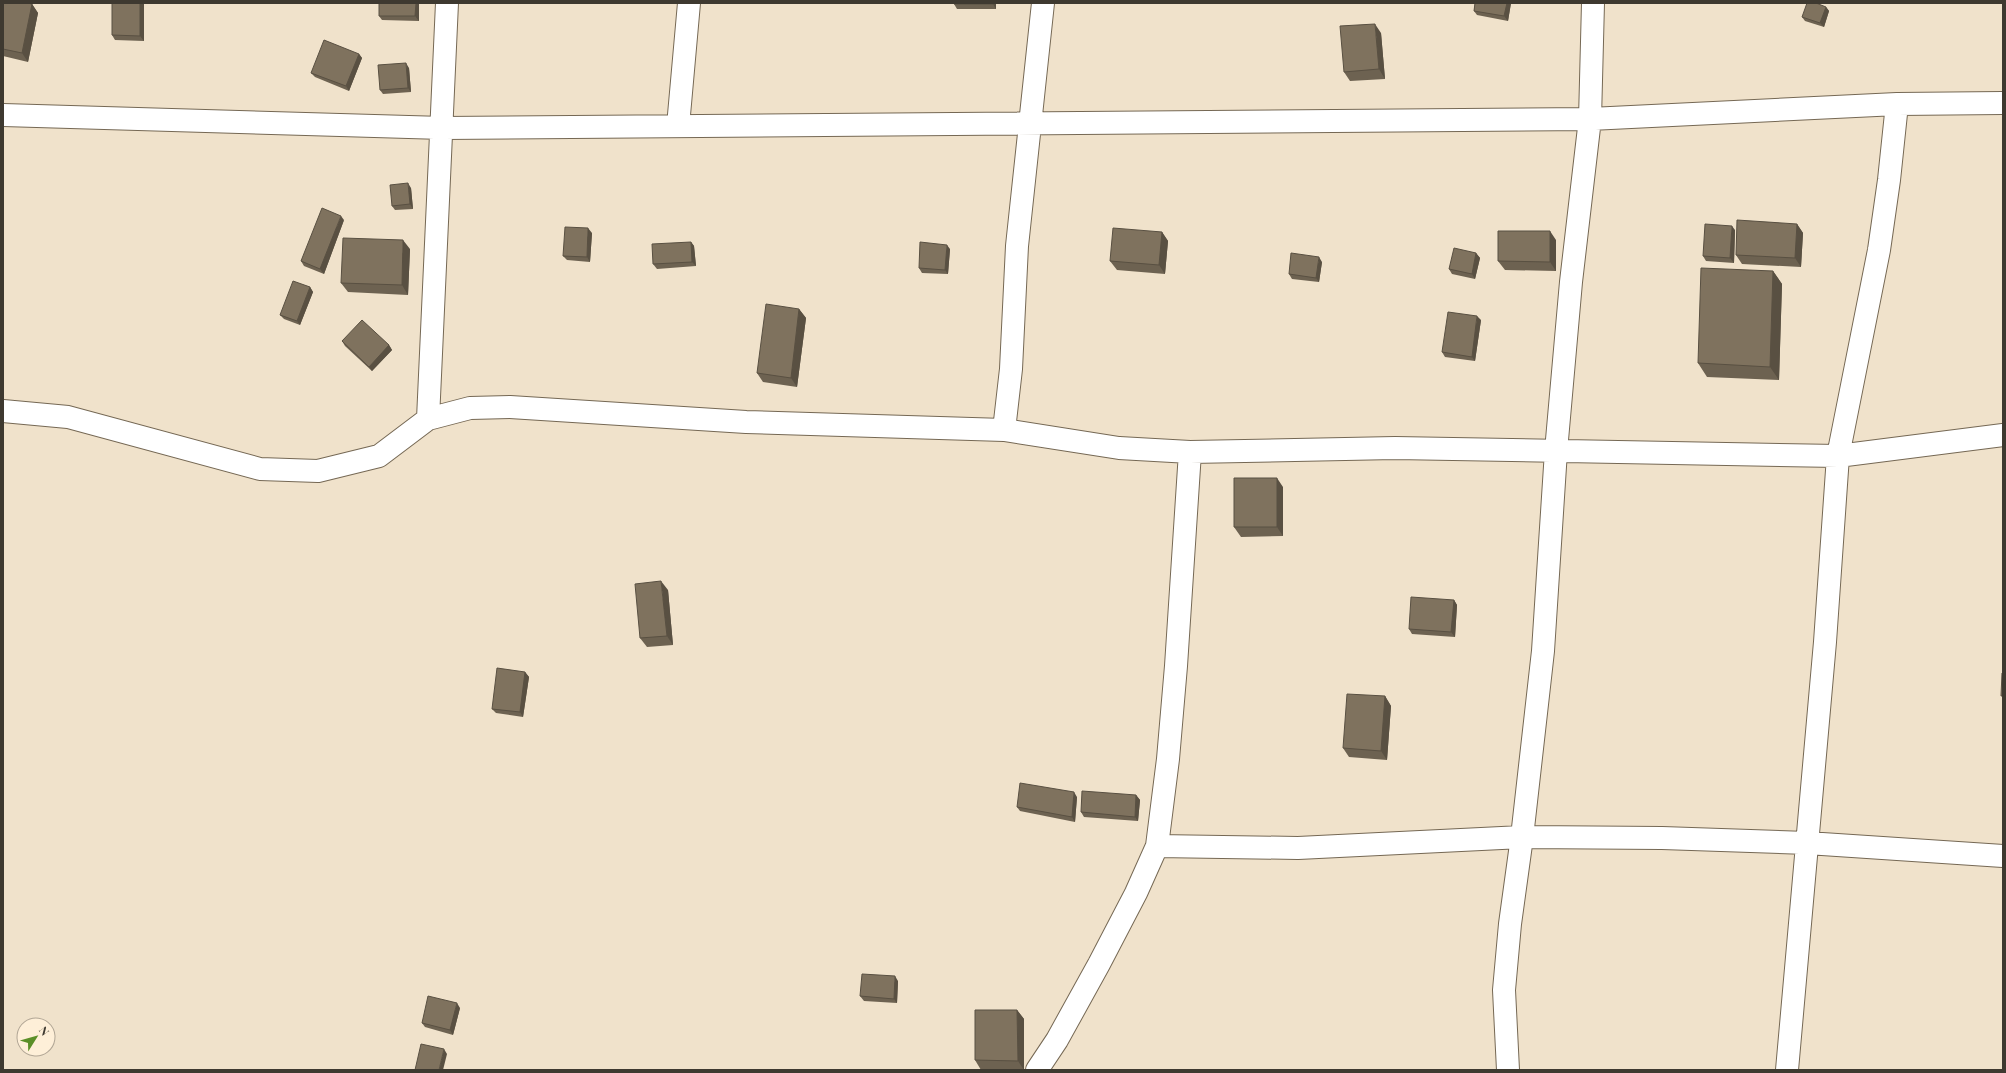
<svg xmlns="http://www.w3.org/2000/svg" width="2006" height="1073" font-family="'Playfair Display',serif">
<rect width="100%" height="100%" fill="#f0e2cb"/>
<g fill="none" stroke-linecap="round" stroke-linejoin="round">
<defs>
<path id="street" d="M3,115L443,128L1590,119L1897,104L2003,103
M678,126L689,3
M3,411L68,417L260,469L318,471L379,456L428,419L470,408L510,407L746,422L1004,430L1119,448L1190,452L1395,448L1838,456L2003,435
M428,419L447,3
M1004,430L1011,369L1017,246L1043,3
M1157,846L1298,848L1522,837L1662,838L1807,843L2003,856
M1037,1070L1057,1040L1099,964L1136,893L1157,846L1168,759L1176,666L1190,452
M1508,1070L1504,990L1510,924L1522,837L1543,651L1556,451L1571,282L1590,119L1593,3
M1787,1070L1825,642L1838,456L1879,250L1889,180L1897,104"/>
</defs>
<!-- street casing -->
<use href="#street" stroke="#756854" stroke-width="24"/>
<!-- street -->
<use href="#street" stroke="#fff" stroke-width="22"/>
</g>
<!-- wall -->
<path fill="#6d6251" d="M3,3L32,4L38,13L28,62L3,56Z
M144,3V41L115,40L112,35Z
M419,3V21L382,20L379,16Z
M996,3V9H957L954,4Z
M1475,3H1511L1508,21L1477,15L1474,11Z
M1826,7L1829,11L1824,27L1805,21L1802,17Z
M1381,33L1385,79L1350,81L1344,72Z
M359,54L362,58L349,91L315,77L311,73Z
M409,68L411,92L383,94L380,90Z
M411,188L413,209L395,210L392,206Z
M344,220L324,274L304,266L301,261Z
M1797,224L1803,233L1801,267L1742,264L1736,255Z
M1735,230L1734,263L1706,261L1703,256Z
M1162,232L1168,241L1165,274L1117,270L1110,261Z
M592,233L590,262L567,260L563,256Z
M1556,240V271L1505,270L1498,261Z
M691,242L694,246L696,266L657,269L653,264Z
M410,249L408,295L348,292L341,283Z
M950,249L948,274L922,273L919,268Z
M1476,253L1480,258L1475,279L1452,274L1449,269Z
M1322,262L1319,282L1292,279L1289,274Z
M1773,271L1782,284L1779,380L1707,377L1698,363Z
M310,287L313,292L300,325L284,319L280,315Z
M799,309L806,318L797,387L763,382L757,373Z
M1481,320L1475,361L1445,357L1442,352Z
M342,341L389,345L392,350L372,371L345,346Z
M1283,487V536L1241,537L1234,527Z
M668,590L673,645L647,647L640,638Z
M1454,600L1457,605L1455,637L1412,634L1409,629Z
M525,672L529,677L523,717L496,713L492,709Z
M1385,696L1391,706L1387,760L1349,757L1343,748Z
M1136,795L1140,800L1138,821L1084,817L1081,812Z
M1077,797L1075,822L1020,811L1017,807Z
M898,981L897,1003L864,1001L860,996Z
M460,1008L453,1035L425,1027L422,1023Z
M1017,1010L1024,1019V1070H981L975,1060Z"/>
<!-- shaded-wall -->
<path fill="#595042" d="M140,3H144V41L140,36Z
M416,3H419V21L415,16Z
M993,3H996V9L993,4Z
M1507,3H1511L1508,21L1504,16Z
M32,4L38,13L28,62L22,53Z
M1826,7L1829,11L1824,27L1820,23Z
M1375,24L1381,33L1385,79L1379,69Z
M359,54L362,58L349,91L346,86Z
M406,63L409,68L411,92L408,88Z
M408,183L411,188L413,209L410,204Z
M341,216L344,220L324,274L320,269Z
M1797,224L1803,233L1801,267L1795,258Z
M1732,226L1735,230L1734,263L1730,258Z
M588,228L592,233L590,262L587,257Z
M1550,231L1556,240V271L1550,262Z
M1162,232L1168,241L1165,274L1159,265Z
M403,240L410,249L408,295L402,285Z
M691,242L694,246L696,266L692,262Z
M947,245L950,249L948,274L945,270Z
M1476,253L1480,258L1475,279L1472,274Z
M1319,257L1322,262L1319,282L1316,278Z
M1773,271L1782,284L1779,380L1770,367Z
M310,287L313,292L300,325L297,321Z
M799,309L806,318L797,387L791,378Z
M1477,316L1481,320L1475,361L1472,357Z
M389,345L392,350L372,371L369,367Z
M1277,478L1283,487V536L1277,527Z
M661,581L668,590L673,645L667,636Z
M1454,600L1457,605L1455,637L1451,632Z
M525,672L529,677L523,717L520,712Z
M1385,696L1391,706L1387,760L1381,751Z
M1074,792L1077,797L1075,822L1072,817Z
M1136,795L1140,800L1138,821L1135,817Z
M895,976L898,981L897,1003L894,999Z
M457,1003L460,1008L453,1035L450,1030Z
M1017,1010L1024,1019V1070L1018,1061Z
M444,1049L447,1054L443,1070H439Z"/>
<!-- building -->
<path fill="#7f725e" stroke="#595042" d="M3,3H27L32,4L22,53L3,49Z
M112,3H140V36L112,35Z
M379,3H416L415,16H379Z
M953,3H993V4H954Z
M1475,3H1507L1504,16L1474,11Z
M1807,3H1816L1826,7L1820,23L1802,17Z
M1375,24L1379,69L1344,72L1340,26Z
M324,40L359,54L346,86L311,73Z
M406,63L408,88L380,90L378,65Z
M408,183L410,204L392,206L390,185Z
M322,208L341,216L320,269L301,261Z
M1737,220L1797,224L1795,258L1736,255Z
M1705,224L1732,226L1730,258L1703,256Z
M565,227L588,228L587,257L563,256Z
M1113,228L1162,232L1159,265L1110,261Z
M1498,231H1550V262L1498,261Z
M343,238L403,240L402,285L341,283Z
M691,242L692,262L653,264L652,244Z
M920,242L947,245L945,270L919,268Z
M1454,248L1476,253L1472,274L1449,269Z
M1291,253L1319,257L1316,278L1289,274Z
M1701,268L1773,271L1770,367L1698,363Z
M293,281L310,287L297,321L280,315Z
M766,304L799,309L791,378L757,373Z
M1448,312L1477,316L1472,357L1442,352Z
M362,320L389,345L369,367L342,341Z
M1234,478H1277V527H1234Z
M661,581L667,636L640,638L635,584Z
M1411,597L1454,600L1451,632L1409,629Z
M497,668L525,672L520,712L492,709Z
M2002,673H2003V696H2001Z
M1347,694L1385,696L1381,751L1343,748Z
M1020,783L1074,792L1072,817L1017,807Z
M1082,791L1136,795L1135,817L1081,812Z
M862,974L895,976L894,999L860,996Z
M428,996L457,1003L450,1030L422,1023Z
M975,1010H1017L1018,1061L975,1060Z
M421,1044L444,1049L439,1070H415Z"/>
<!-- border -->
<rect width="2006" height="1073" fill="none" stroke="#3e3930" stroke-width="8"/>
<!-- north arrow -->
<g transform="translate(36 1037) rotate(53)"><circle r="19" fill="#feefd8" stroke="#b1a695"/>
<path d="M0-3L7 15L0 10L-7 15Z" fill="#5b8f28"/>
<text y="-6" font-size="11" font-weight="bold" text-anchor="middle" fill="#3e3930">N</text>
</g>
</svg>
